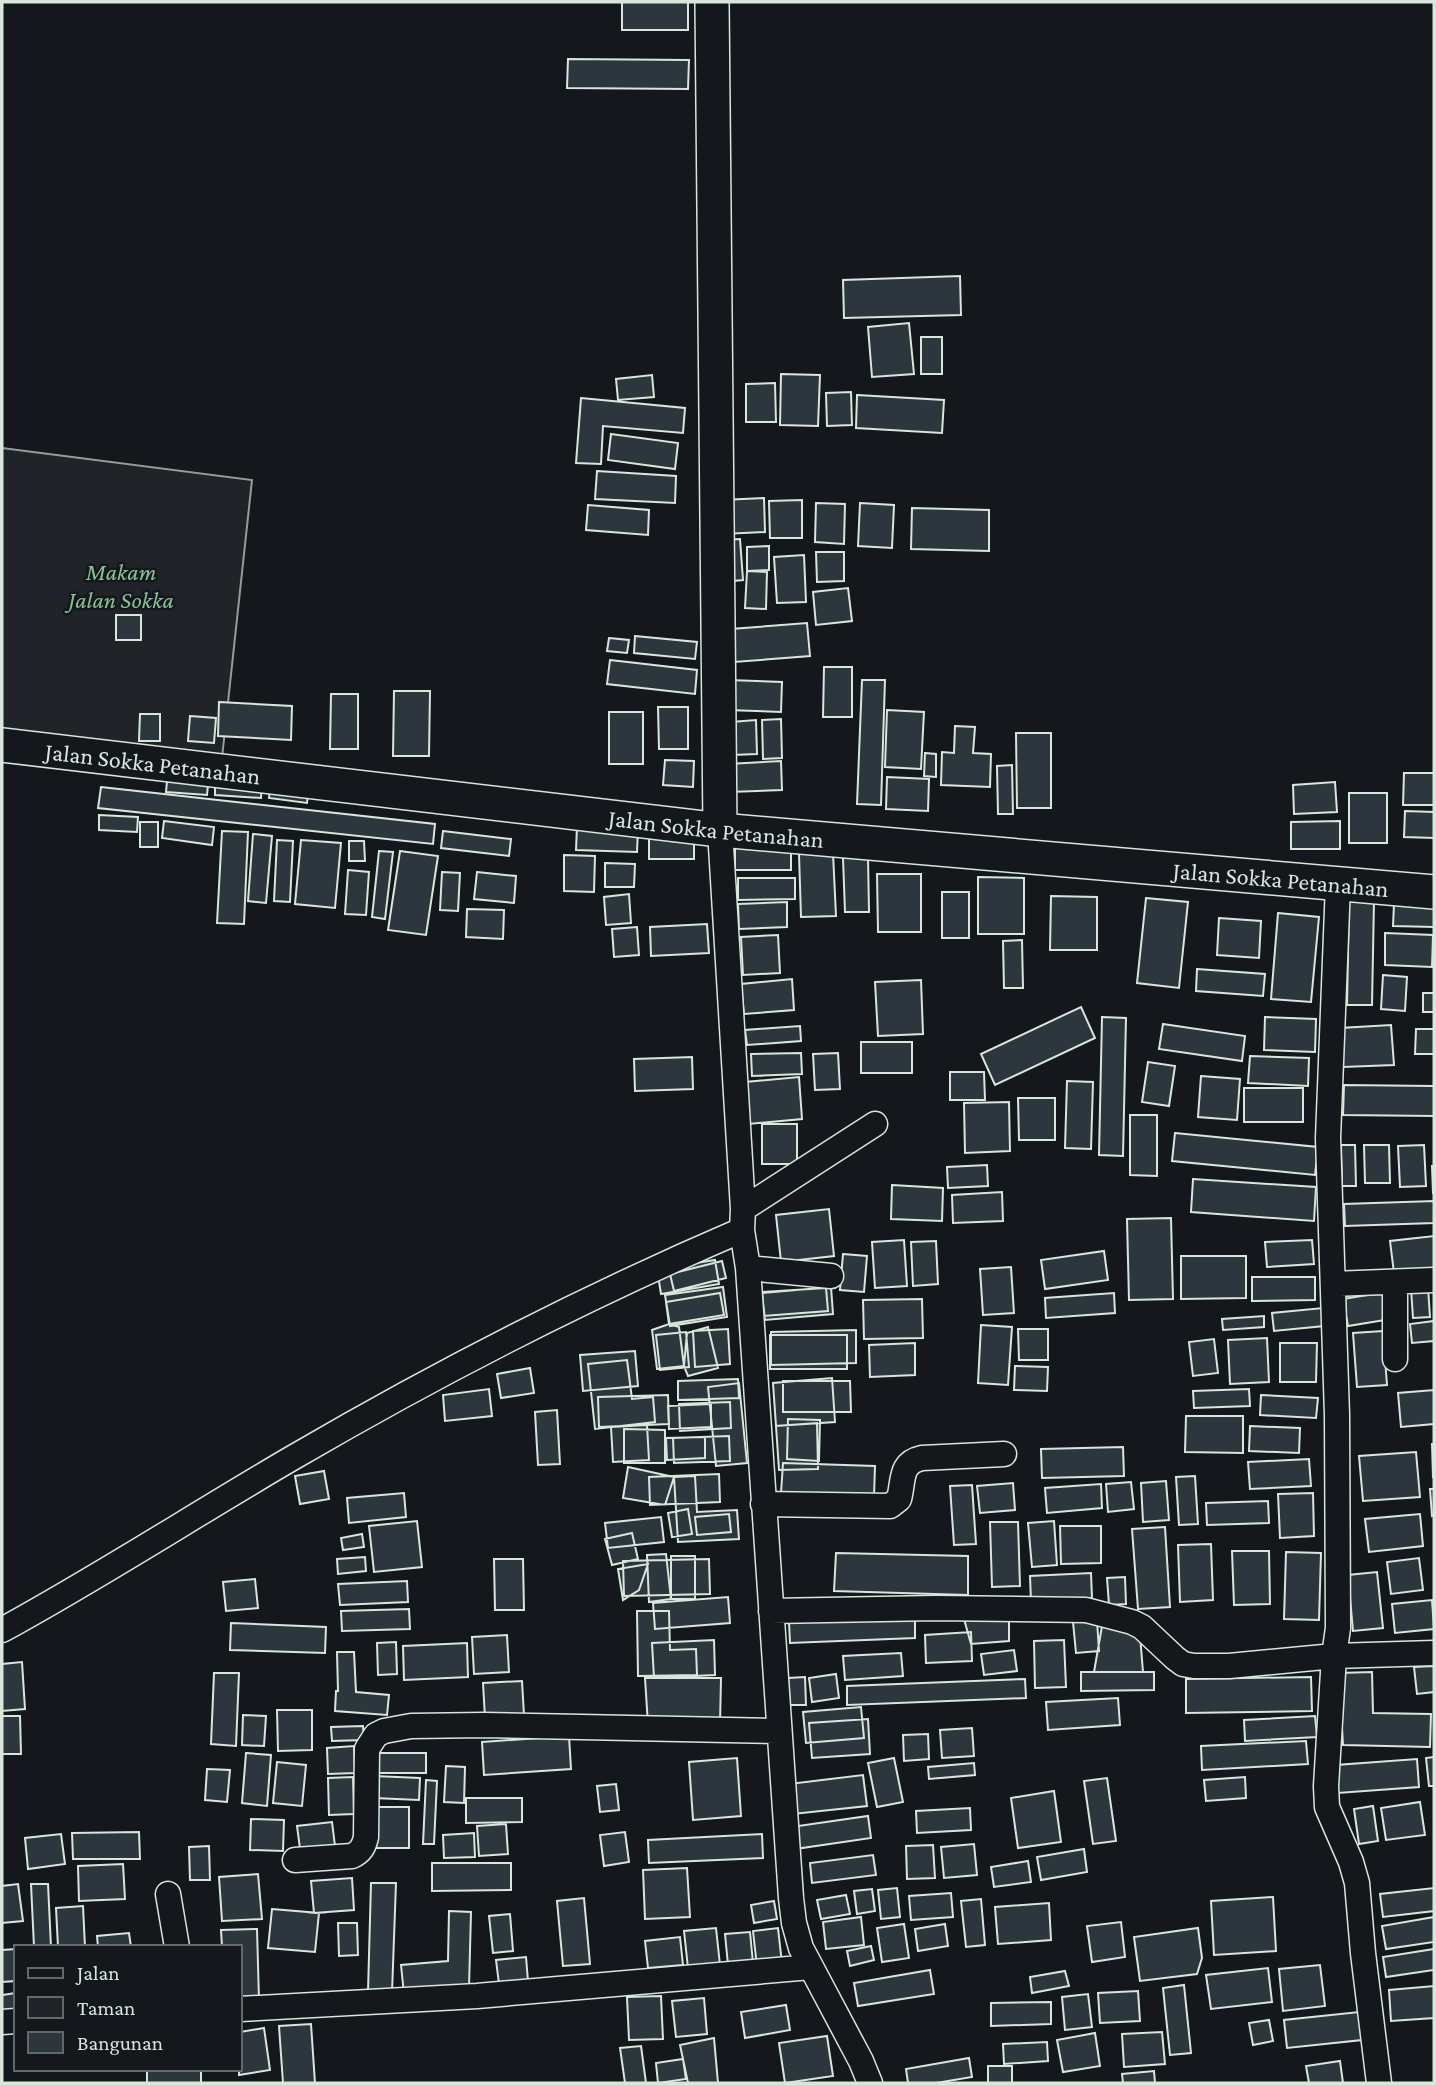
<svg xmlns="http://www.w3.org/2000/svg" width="1436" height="2085" font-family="'Crimson Pro',serif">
<rect width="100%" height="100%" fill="#14181c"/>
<!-- green -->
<path fill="#202428" stroke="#939e99" stroke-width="2" d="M2,448L252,480L222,758L2,732Z"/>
<!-- building -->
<path fill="#2c363c" stroke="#d8e6dc" stroke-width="2" d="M622,2H688V30H622Z
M568,59L689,60L688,89L567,88Z
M960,276L961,315L844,318L843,280Z
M909,323L914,374L872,377L868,327Z
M921,337H942V374H921Z
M781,374L820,375L818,426L780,425Z
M652,375L654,397L618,400L616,379Z
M775,383L776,422H746V384Z
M851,392L852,425L827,426L826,393Z
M857,395L944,400L942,433L856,428Z
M581,398L685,408L683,433L603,426L601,464L576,463Z
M611,434L678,443L675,469L608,460Z
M597,471L676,476L675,503L595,499Z
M764,498L765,532L723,534L722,500Z
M802,500V538H770L769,501Z
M816,503L845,504L844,544L815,542Z
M860,503L894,505L892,548L858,546Z
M588,505L649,510L648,535L586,530Z
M912,508L989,510V551L911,549Z
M740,539L743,580L723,582L719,540Z
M769,546V570L747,571V547Z
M816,552H844V581L817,582Z
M804,555L806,602L777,603L774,557Z
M747,571L767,572L766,609L745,608Z
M848,588L852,621L816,625L813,592Z
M116,615H141V640H116Z
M807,623L810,656L734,662L731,629Z
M635,636L697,642L695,659L634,653Z
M609,638L629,640L627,653L607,651Z
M610,660L697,670L695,694L607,684Z
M824,667H852V717H823Z
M728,680L782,682L781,712L727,710Z
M862,680H885L881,805L857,804Z
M394,691H430L429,756H393Z
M331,694H358V749H330Z
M219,702L292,706L291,740L218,736Z
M658,707H688V749H659Z
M887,710L924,712L921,769L885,767Z
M609,712H643V764H609Z
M140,714H160V741H139Z
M190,716L216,718L214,743L188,741Z
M781,719L782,758L763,759L762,720Z
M756,720L757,754L732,755L731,722Z
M955,726L975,727L973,753L991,754L990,787L941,785L942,752L954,753Z
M1016,733H1051V808H1017Z
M925,753L936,754V777L924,776Z
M665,760L694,761L693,787L663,785Z
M781,761L782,790L729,792L728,764Z
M1012,765L1013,814H998L997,766Z
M168,771L209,775L207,795L166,792Z
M1404,773H1434V805H1403Z
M887,777L929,779L928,811L886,809Z
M215,778L262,781L261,798L215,795Z
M271,780L309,785L307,803L269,798Z
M1335,782L1337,812L1294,814L1293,785Z
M101,787L435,824L433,844L98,808Z
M1349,793H1387V843H1349Z
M1405,811L1434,812V838L1404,837Z
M99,815L138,817L137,832L99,830Z
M164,821L214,827L212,845L162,838Z
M1340,821V849H1291V822Z
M140,822H158V847H140Z
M577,826L638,829L637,852L576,850Z
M649,829L694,830V859H649Z
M222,831L248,832L244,924L217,923Z
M443,831L511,839L509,856L441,848Z
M253,834L272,836L266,903L248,901Z
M277,840L293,841L290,902L274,901Z
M301,840L341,843L335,908L295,904Z
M349,841H364L365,861H349Z
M735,843L791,844V870H735Z
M379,851L393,852L385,919L372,917Z
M400,851L438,856L426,935L388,930Z
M833,853L836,916L801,917L799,854Z
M564,855L595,856L594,892L564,891Z
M868,857L869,912H845L843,858Z
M605,863L635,864L634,887H605Z
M348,870L369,872L366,915L345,914Z
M442,872L460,873L458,911L440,910Z
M477,872L516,876L514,903L474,899Z
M877,874H921V932H878Z
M978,877L1024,878V934H978Z
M738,878H795V899L738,900Z
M942,892H969V938H942Z
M629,894L631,923L606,925L604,897Z
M1051,896L1097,897V950H1050Z
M1146,898L1188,902L1179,988L1137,983Z
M1349,901H1374L1372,1005H1347Z
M787,902V927L739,929L738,904Z
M1394,904L1434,905V927L1393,926Z
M467,909L504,910L503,939L466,937Z
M1278,913L1319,917L1311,1002L1271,999Z
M1219,918L1261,921L1259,958L1217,955Z
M707,924L709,953L651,956L650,927Z
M637,927L639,955L614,957L612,929Z
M1385,933L1433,935L1432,967L1385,965Z
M778,935L780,973L743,975L741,937Z
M1022,940L1023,988H1004L1003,941Z
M1197,969L1265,974L1263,996L1196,991Z
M1383,975L1407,977L1405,1011L1381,1009Z
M792,979L794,1010L744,1014L741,984Z
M921,980L923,1034L878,1036L875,982Z
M1423,993H1434V1012H1423Z
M1081,1007L1095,1038L995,1085L981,1054Z
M1102,1017L1126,1018L1123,1156L1099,1155Z
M1265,1017L1316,1019L1315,1052L1264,1050Z
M1163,1024L1245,1036L1242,1061L1159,1049Z
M1391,1025L1394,1065L1343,1067L1340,1028Z
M800,1026L801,1041L747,1045L745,1030Z
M1416,1029H1434V1054H1415Z
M861,1042H912V1073H861Z
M801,1053L802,1074L752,1076L751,1054Z
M838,1053L840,1089L815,1090L813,1054Z
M1250,1056L1309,1058L1308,1086L1248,1083Z
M692,1057L693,1089L635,1091L634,1059Z
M1148,1062L1175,1066L1169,1106L1142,1102Z
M950,1072H984L985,1100H950Z
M1201,1076L1240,1079L1237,1120L1198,1117Z
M799,1077L802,1119L748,1124L745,1082Z
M1067,1081L1093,1082L1091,1149L1065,1148Z
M1344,1085L1434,1086V1116L1343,1115Z
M1244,1088H1303V1122H1244Z
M1018,1098H1055V1140H1019Z
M1009,1102L1010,1151L965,1153L964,1103Z
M1130,1115H1157V1176L1130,1175Z
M762,1124H797V1164H762Z
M1175,1133L1318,1147L1315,1175L1172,1161Z
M1341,1145H1355L1356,1186H1342Z
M1364,1145H1389L1390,1183H1365Z
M1424,1145L1426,1186L1400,1187L1398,1146Z
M987,1165L988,1186L948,1188L947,1167Z
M1432,1166H1434V1193H1433Z
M1193,1179L1316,1187L1314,1221L1191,1212Z
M892,1185L943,1188L942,1221L891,1219Z
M1002,1192L1003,1221L953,1223L952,1195Z
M1434,1201V1223L1345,1226L1344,1204Z
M829,1209L834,1256L781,1262L776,1215Z
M1171,1218L1173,1299L1129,1300L1127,1219Z
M1434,1236V1269L1394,1273L1390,1241Z
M904,1240L907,1286L875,1288L872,1242Z
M1312,1240L1314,1264L1267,1267L1265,1242Z
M936,1241L938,1284L913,1286L911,1242Z
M1104,1251L1108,1280L1045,1289L1041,1260Z
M843,1254L867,1256L864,1292L840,1290Z
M1181,1256H1246V1298L1181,1299Z
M715,1260L719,1284L661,1294L657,1269Z
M722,1261L726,1278L674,1291L670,1274Z
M1011,1267L1014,1313L983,1315L980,1269Z
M1252,1277H1315V1300L1252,1301Z
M723,1287L727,1317L670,1326L665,1295Z
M831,1287L833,1314L765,1320L762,1293Z
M1428,1287L1430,1317L1413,1318L1411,1289Z
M826,1288L828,1311L763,1316L762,1292Z
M1386,1292L1391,1319L1348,1326L1343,1299Z
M720,1293L724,1315L669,1324L666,1302Z
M1114,1293L1115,1313L1046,1318L1045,1298Z
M922,1299L923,1338L864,1339L863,1300Z
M1323,1308L1324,1326L1274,1331L1272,1313Z
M1264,1316V1327L1223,1330L1222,1319Z
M1434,1321V1341L1412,1343L1410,1324Z
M669,1324L679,1327L684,1366L657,1369L652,1330Z
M981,1325L1012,1327L1008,1385L978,1383Z
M708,1327L718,1368L688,1376L684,1366L687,1333Z
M728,1329L730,1364L695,1367L693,1331Z
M1018,1329H1048V1360H1019Z
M856,1330V1363L771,1365V1332Z
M1383,1331L1387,1385L1357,1387L1353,1333Z
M686,1332L689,1367L660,1370L656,1335Z
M770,1335H847V1369H770Z
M1267,1338L1269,1382L1230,1384L1228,1340Z
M1214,1339L1218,1373L1193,1376L1189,1342Z
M915,1343V1375L870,1377L869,1345Z
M1280,1343H1317L1316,1382H1280Z
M635,1351L638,1386L583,1391L580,1355Z
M627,1360L632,1399L653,1397L655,1422L595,1429L588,1364Z
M1015,1366L1048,1367L1047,1391L1014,1390Z
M530,1368L534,1393L501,1398L497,1374Z
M832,1378L835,1422L776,1426L773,1383Z
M738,1379L739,1398L678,1400V1381Z
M783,1381H850L851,1412H783Z
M739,1383L747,1463L716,1466L708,1387Z
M489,1389L492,1416L445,1421L443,1395Z
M1249,1389L1250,1406L1194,1408L1193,1391Z
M1434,1390V1424L1401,1427L1398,1393Z
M668,1395L669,1424L599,1427L598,1397Z
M1261,1395L1318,1398L1316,1418L1260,1415Z
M730,1402L731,1428L680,1431L679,1404Z
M711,1404V1427L669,1429L668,1406Z
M557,1410L560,1464L538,1465L535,1412Z
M1186,1416H1243V1453L1185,1452Z
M788,1419L820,1420L819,1461L787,1459Z
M817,1423L818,1469L779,1470L776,1426Z
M647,1425L649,1460L613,1462L611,1427Z
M1250,1426L1300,1428L1299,1453L1249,1451Z
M624,1429L665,1430V1463H624Z
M729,1436L730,1461L674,1463L673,1438Z
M705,1437V1458L667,1460L666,1438Z
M1432,1444H1434V1477H1433Z
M1123,1447L1124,1476L1042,1478L1041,1449Z
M1416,1452L1420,1497L1363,1501L1359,1456Z
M1309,1459L1311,1486L1250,1489L1248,1462Z
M783,1463L875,1466L874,1497L781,1493Z
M628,1467L674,1477L665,1505L623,1498Z
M324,1471L329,1499L300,1504L295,1476Z
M719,1474L720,1502L650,1505L649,1477Z
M695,1476L697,1512L737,1510L739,1539L678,1542L674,1477Z
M1195,1476L1198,1524L1179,1525L1176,1477Z
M1166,1481L1169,1520L1143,1522L1141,1483Z
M1131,1482L1134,1509L1108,1512L1106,1484Z
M1013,1483L1015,1510L980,1513L977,1486Z
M1101,1484L1102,1508L1047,1513L1045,1488Z
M972,1485L976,1544L954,1545L950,1486Z
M1430,1489H1434V1515L1432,1516Z
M404,1493L406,1517L349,1523L347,1498Z
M1313,1493L1314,1536L1280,1538L1278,1494Z
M1268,1501L1269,1523L1207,1525L1206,1503Z
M688,1509L692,1534L672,1537L668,1513Z
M729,1514L731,1532L697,1535L695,1517Z
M1420,1514L1423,1546L1369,1552L1365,1519Z
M661,1517L664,1542L608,1548L605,1523Z
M417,1521L422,1567L374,1572L369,1526Z
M1054,1521L1057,1565L1032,1567L1028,1523Z
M990,1522H1018L1020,1586L992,1587Z
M1060,1526H1101V1563L1061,1564Z
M1165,1527L1170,1607L1138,1609L1132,1529Z
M632,1533L638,1559L612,1565L605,1539Z
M362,1534L364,1547L343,1550L341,1538Z
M1211,1544L1213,1600L1180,1602L1178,1545Z
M1232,1551H1269L1270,1604L1234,1605Z
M1286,1552L1321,1553L1319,1620L1284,1619Z
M836,1553L968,1556V1595L834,1591Z
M666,1554L671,1599L649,1602L647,1555Z
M671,1556H695V1599H671Z
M365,1557L366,1571L338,1574L337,1559Z
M1419,1558L1423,1590L1391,1594L1387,1562Z
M494,1559H523L524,1610H495Z
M709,1559L710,1594L624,1596L623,1561Z
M648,1564L639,1590L623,1600L618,1569Z
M1377,1572L1383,1628L1353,1631L1348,1575Z
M1091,1573L1092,1598L1031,1601L1030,1576Z
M1125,1577L1126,1604L1109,1605L1107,1578Z
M255,1579L258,1608L226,1611L223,1582Z
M407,1581L408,1602L340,1605L338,1584Z
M728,1597L730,1623L655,1629L653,1603Z
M1432,1600L1434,1629L1395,1633L1392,1604Z
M409,1609L410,1629L342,1631L341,1611Z
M637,1611H669L670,1650L696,1649L697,1675L638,1676Z
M1009,1616V1641L971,1644L964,1619Z
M915,1617V1638L790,1643L789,1622Z
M1097,1620L1099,1651L1076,1653L1073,1622Z
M231,1623L326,1627L325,1653L230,1650Z
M1102,1626L1140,1635L1143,1672H1094Z
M971,1632L972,1661L926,1663L925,1635Z
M507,1635L509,1672L474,1674L472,1637Z
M714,1640L715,1675L654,1678L652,1643Z
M1064,1640L1066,1687L1035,1688L1034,1641Z
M396,1642L397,1674L378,1675L377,1643Z
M467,1643L468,1677L404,1680L403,1646Z
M1014,1650L1017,1671L984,1675L981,1654Z
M337,1652H354L356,1692L389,1695L387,1715L335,1711L336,1691H338Z
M901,1653L903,1676L845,1680L843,1656Z
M22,1662L25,1709L2,1711V1664Z
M1434,1666V1692L1417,1694L1414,1667Z
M1081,1672H1154V1690L1081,1691Z
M1372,1672L1373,1713L1431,1714L1430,1747L1343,1745L1339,1673Z
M214,1673H239L236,1746L211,1744Z
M836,1674L839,1698L812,1702L809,1678Z
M805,1677L806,1705H790L788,1678Z
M1311,1677L1312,1711L1186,1713V1679Z
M645,1678H721L720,1724L648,1725Z
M1025,1679L1026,1698L847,1705V1686Z
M522,1681L524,1715L485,1718L483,1683Z
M1118,1698L1120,1725L1048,1730L1046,1702Z
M861,1707L864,1738L806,1743L803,1712Z
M277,1710H312V1750L278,1751Z
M243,1715L266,1716L264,1746L242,1745Z
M2,1716H20L21,1754H2Z
M1315,1716L1317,1737L1245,1741L1244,1720Z
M868,1719L870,1754L812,1758L809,1723Z
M363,1726L364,1740L332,1741L331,1727Z
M972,1728L974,1756L942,1758L940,1730Z
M928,1734L929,1759L904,1761L903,1735Z
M569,1736L571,1769L484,1775L482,1742Z
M1306,1741L1308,1764L1202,1770L1201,1746Z
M354,1746L355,1773L328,1774L327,1748Z
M246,1753L271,1755L267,1806L242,1803Z
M374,1753H426V1773H374Z
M1434,1757V1786H1429L1426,1758Z
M737,1758L741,1816L693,1820L689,1762Z
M894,1758L903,1802L877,1807L868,1763Z
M1417,1759L1419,1787L1338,1793L1336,1765Z
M277,1762L306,1765L302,1806L273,1803Z
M974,1763L975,1775L929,1779L928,1767Z
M446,1766L465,1767L464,1803L444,1802Z
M207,1769L230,1770L227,1802L205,1800Z
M863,1775L867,1806L793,1814L789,1784Z
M374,1776L420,1778L419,1800L374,1798Z
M353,1777L354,1814L329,1815L328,1778Z
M1245,1777L1246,1798L1206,1801L1204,1780Z
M1107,1778L1116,1841L1093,1844L1084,1781Z
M426,1780L437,1781L434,1844H423Z
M616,1784L619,1810L600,1812L597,1786Z
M1054,1791L1061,1842L1018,1848L1011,1798Z
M466,1798H522V1822L466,1823Z
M1420,1802L1425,1835L1386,1840L1381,1808Z
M1373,1806L1378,1841L1359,1844L1354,1809Z
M372,1807H409V1848H372Z
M970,1808L971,1830L917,1833L916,1811Z
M868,1816L871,1838L795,1849L791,1827Z
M251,1819L284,1820L283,1851L250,1850Z
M332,1822L335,1846L300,1849L297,1826Z
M506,1824L508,1854L479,1856L477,1826Z
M139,1832L140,1859H73L72,1833Z
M625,1832L629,1862L604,1866L600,1835Z
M474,1833L475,1857L444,1858L443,1835Z
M61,1834L65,1864L28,1869L25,1838Z
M762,1834L763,1858L649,1863L648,1840Z
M974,1844L977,1875L944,1878L941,1847Z
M933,1845L935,1878L907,1879L906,1846Z
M209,1846L210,1880H190L189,1847Z
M1084,1849L1087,1872L1041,1880L1037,1857Z
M873,1855L876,1875L812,1883L810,1863Z
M1028,1861L1031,1882L994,1887L991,1867Z
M432,1863H511V1890L432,1891Z
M123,1864L125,1899L79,1901L78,1866Z
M687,1868L690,1917L645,1919L643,1870Z
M258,1874L262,1919L222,1921L219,1877Z
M352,1878L354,1910L314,1913L311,1881Z
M371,1883H396L392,1993L368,1992Z
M18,1884L23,1921L2,1923V1886Z
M31,1884H48L51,1947H34Z
M897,1888L900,1917L881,1919L878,1890Z
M1434,1888V1911L1383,1917L1380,1894Z
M872,1889L875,1911L857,1914L854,1891Z
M951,1893L953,1917L911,1920L909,1896Z
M846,1895L850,1914L821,1919L817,1900Z
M1273,1897L1276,1951L1214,1955L1211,1901Z
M584,1898L590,1964L563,1966L557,1901Z
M981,1899L985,1945L966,1947L961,1901Z
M774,1901L777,1919L754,1923L751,1905Z
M1049,1903L1051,1940L998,1944L995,1907Z
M83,1906L85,1947H58L56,1908Z
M272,1909L319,1913L315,1952L268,1948Z
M449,1911L471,1912L469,1988L404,1994L401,1965L448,1961Z
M510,1914L513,1951L493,1953L489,1916Z
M861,1917L864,1945L826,1949L823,1922Z
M1434,1917V1942L1386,1949L1382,1926Z
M1121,1922L1125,1957L1092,1962L1087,1926Z
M338,1923H357L358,1955L339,1956Z
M904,1924L909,1958L882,1962L877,1928Z
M945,1924L948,1946L918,1951L915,1929Z
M716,1928L720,1965L688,1968L684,1931Z
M778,1928L782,1964L757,1967L753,1931Z
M1198,1928L1202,1958L1197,1974L1140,1981L1134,1937Z
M257,1929L259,2000L240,2001V1947H222L221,1930Z
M750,1932L753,1963L728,1965L725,1934Z
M129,1933L131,1947H98L97,1936Z
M680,1937L683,1965L648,1968L645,1941Z
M871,1946L874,1960L850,1966L847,1951Z
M16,1949V1981L2,1982V1950Z
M1434,1949V1970L1386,1977L1383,1957Z
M526,1957L528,1981L499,1984L496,1960Z
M1320,1965L1325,2006L1283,2011L1279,1969Z
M1268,1968L1272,2002L1211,2009L1206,1975Z
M930,1970L934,1994L858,2006L854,1983Z
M1065,1971L1069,1986L1032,1993L1030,1977Z
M1184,1985L1191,2053L1170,2055L1163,1988Z
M1434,1986V2018L1391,2021L1389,1990Z
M1138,1991L1140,2021L1100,2023L1098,1993Z
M16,1993V2014L2,2016V1995Z
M1088,1994L1092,2027L1065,2030L1062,1997Z
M661,1996L663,2039L629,2040L627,1997Z
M704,1998L707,2034L676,2037L672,2001Z
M1051,2002V2024L991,2026V2003Z
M786,2005L790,2030L745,2038L741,2012Z
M1359,2012L1362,2040L1287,2048L1284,2020Z
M1269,2020L1273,2041L1253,2045L1249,2023Z
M311,2024L315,2083H283L279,2026Z
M264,2028L270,2070L239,2075L240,2032Z
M1162,2032L1165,2064L1124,2067L1122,2034Z
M1095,2033L1100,2066L1063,2072L1057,2040Z
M827,2036L833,2076L785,2083L779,2043Z
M714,2038L718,2083H688L680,2045Z
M1047,2042L1048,2061L1004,2064L1003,2044Z
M641,2046L646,2083H625L620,2048Z
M969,2058L972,2077L936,2083H908L906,2069Z
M683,2059L686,2079L658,2083L656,2063Z
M1340,2061L1343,2083H1309L1306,2066Z
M988,2066H1012V2083H988Z
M147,2070H201V2083H147Z
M1154,2071L1155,2083H1123L1122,2074Z"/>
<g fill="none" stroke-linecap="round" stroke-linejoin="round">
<defs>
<path id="street" d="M720,830L743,1209L742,1230L748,1268L791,1898L794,1923L801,1948L861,2061L870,2083
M1338,884L1328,1138L1337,1415L1338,1628L1334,1656L1326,1786L1327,1807L1351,1862L1357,1883L1363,1953L1379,2083
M743,1209L875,1124
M748,1268L831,1276
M1395,1282V1359
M1333,1284L1434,1280
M763,1504L890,1506L899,1499C904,1481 899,1463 922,1458L1004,1454
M771,1611L936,1608L1086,1610L1132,1622L1142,1627L1175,1658L1183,1664L1194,1666H1229L1334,1656L1434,1653
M2,1630C101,1576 196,1514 294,1457C438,1373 588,1296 742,1230
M295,1860L352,1856C361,1852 364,1846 366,1837L367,1749L376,1735L384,1731L411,1726L484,1725L779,1731
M168,1894L177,1947
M240,2009L477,1996L811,1967
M2,2022L16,2021"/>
<g id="secondary">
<path d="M712,2L720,830"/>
<path id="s1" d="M2,745L720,830L1434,892"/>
</g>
</defs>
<!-- street casing -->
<use href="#street" stroke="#d8e6dc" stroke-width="27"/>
<!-- secondary casing -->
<use href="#secondary" stroke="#d8e6dc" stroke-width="36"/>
<!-- street -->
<use href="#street" stroke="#14181c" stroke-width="24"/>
<!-- secondary -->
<use href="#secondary" stroke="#14181c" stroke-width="33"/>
</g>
<g text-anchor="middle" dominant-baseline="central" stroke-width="5" stroke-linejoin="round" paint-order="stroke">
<!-- park labels -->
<g font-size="24" font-style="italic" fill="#8ac095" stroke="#14181c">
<text x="121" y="571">Makam<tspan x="121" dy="28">Jalan Sokka</tspan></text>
</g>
<!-- street labels -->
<g font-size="24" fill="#d8e6dc" stroke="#14181c">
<text stroke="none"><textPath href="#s1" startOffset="152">Jalan Sokka Petanahan</textPath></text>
<text stroke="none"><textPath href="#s1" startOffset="719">Jalan Sokka Petanahan</textPath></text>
<text stroke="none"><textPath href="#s1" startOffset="1286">Jalan Sokka Petanahan</textPath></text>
</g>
</g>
<!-- border -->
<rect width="1436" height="2085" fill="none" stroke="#d8e6dc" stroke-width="7"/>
<!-- legend -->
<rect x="14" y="1945" width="228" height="126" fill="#14181c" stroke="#626a69" stroke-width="2"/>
<rect x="28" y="1968" width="35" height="10" fill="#14181c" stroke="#626a69" stroke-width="2"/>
<text x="77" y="1980" font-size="21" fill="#d8e6dc">Jalan</text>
<rect x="28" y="1997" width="35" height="21" fill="#202428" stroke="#626a69" stroke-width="2"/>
<text x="77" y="2015" font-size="21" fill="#d8e6dc">Taman</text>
<rect x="28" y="2032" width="35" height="21" fill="#2c363c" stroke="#626a69" stroke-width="2"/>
<text x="77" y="2050" font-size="21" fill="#d8e6dc">Bangunan</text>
</svg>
